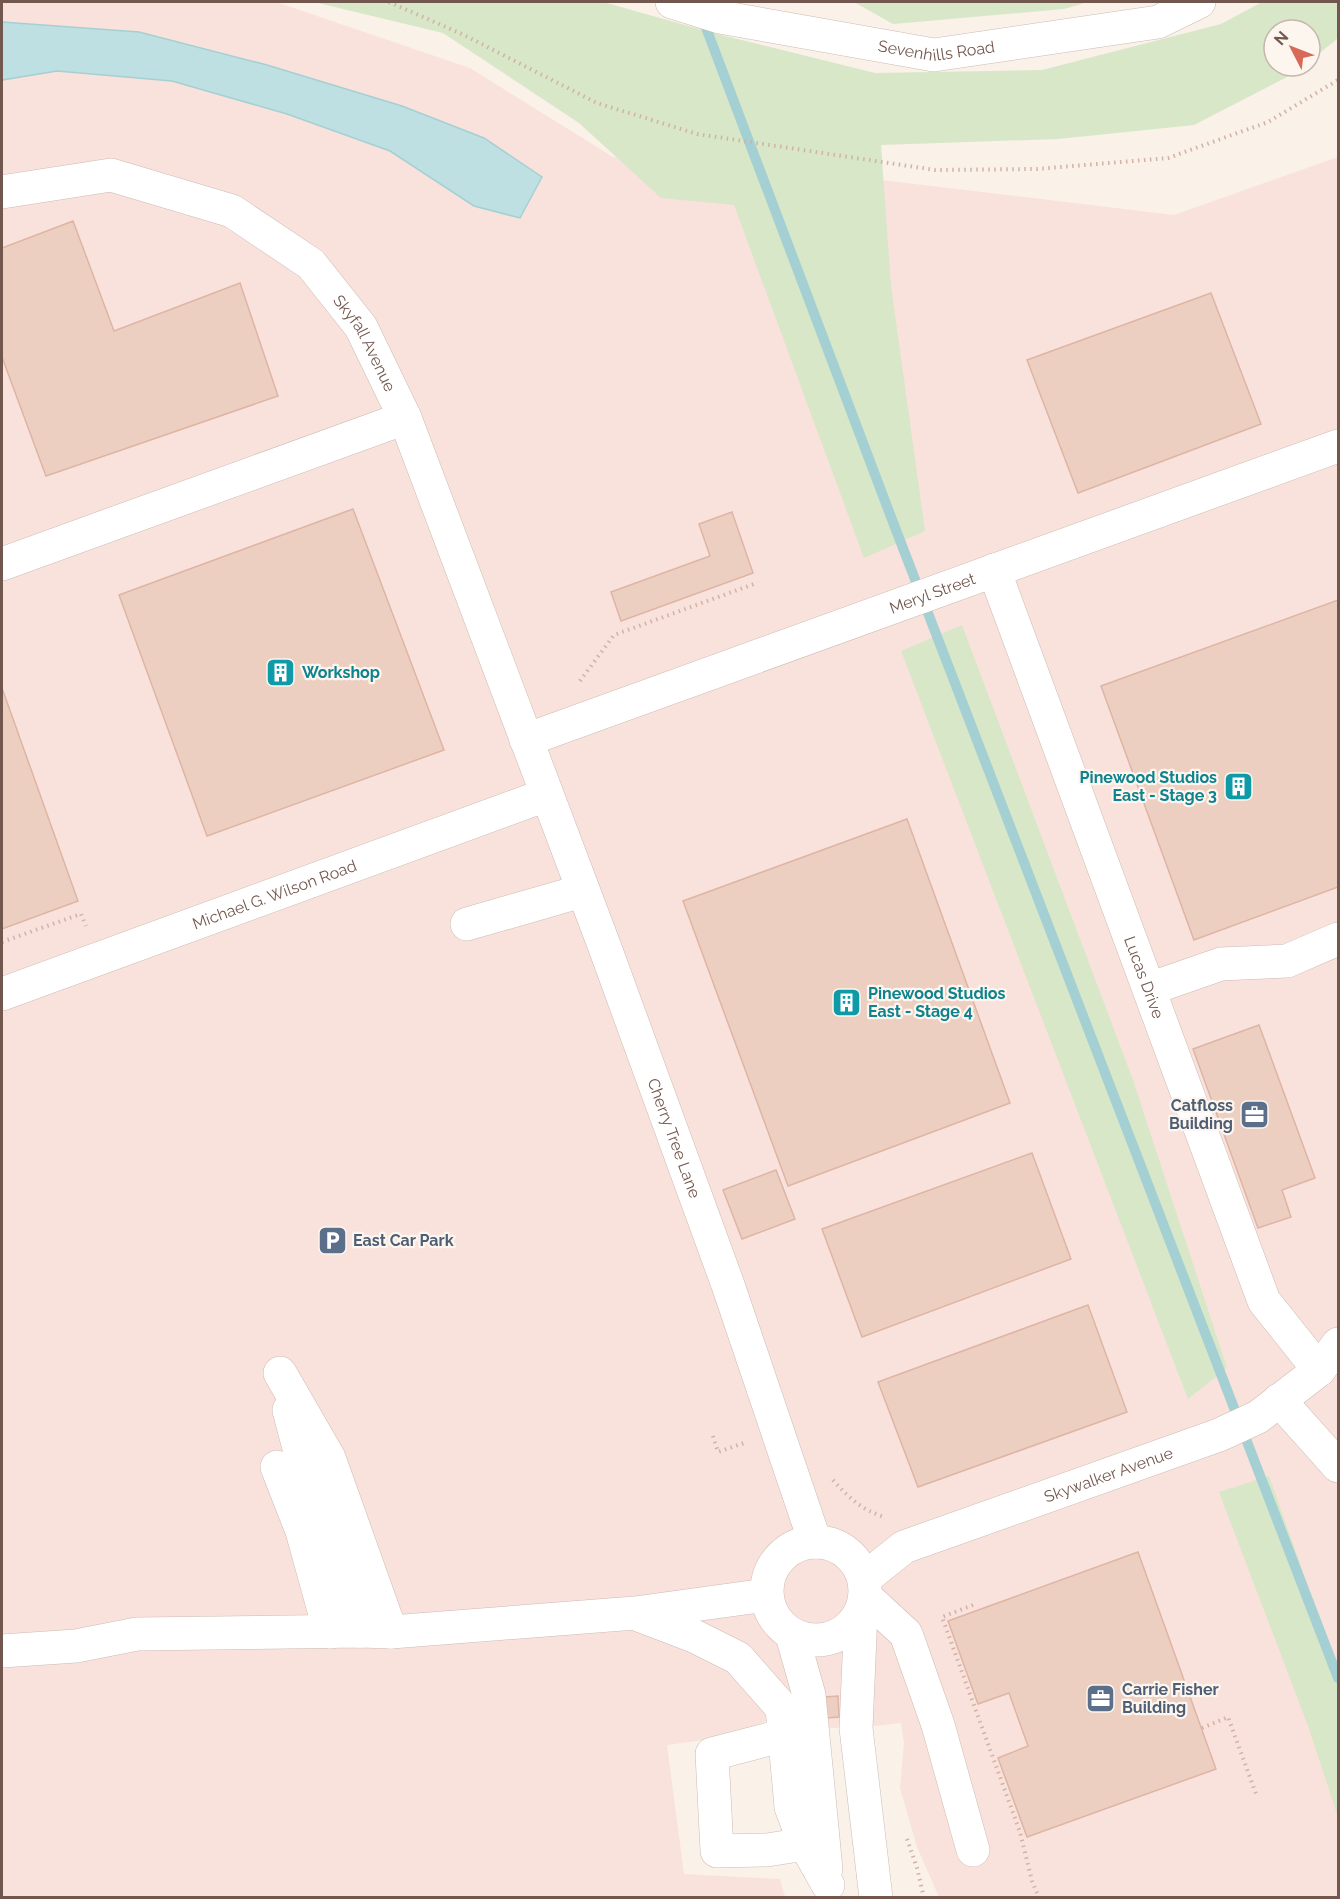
<svg xmlns="http://www.w3.org/2000/svg" width="1340" height="1899" font-family="Raleway,sans-serif">
<rect width="100%" height="100%" fill="#faf1e8"/>
<!-- commercial -->
<path fill="#f9e2dc" d="M2,2L279,3L470,68L613,157L890,181L1174,215L1338,157V1897H939L917,1847L900,1788L904,1743L901,1723L856,1728H825L809,1695L764,1722L726,1737L667,1745L684,1874L780,1879L785,1897L2,1898Z"/>
<!-- green -->
<path fill="#d7e7c7" d="M314,2H603L717,34L875,73L1042,70L1221,24L1262,2H1338V38L1310,61V30H1274V66H1303L1291,75L1194,125L1058,139L881,145L891,286L925,531L864,558L734,205L661,198L579,123L443,33Z
M854,2H1088L1064,9L893,24Z
M962,625L1133,1080L1227,1368L1188,1399L901,651Z
M1269,1476L1338,1671V1817L1308,1726L1219,1492Z"/>
<!-- water -->
<path fill="#bee0e2" stroke="#a5d0d3" stroke-width="1.5" d="M2,22L139,32L267,65L402,106L484,138L542,177L520,218L474,206L390,151L287,114L172,81L57,71L2,80Z"/>
<g fill="none" stroke-linecap="round" stroke-linejoin="round">
<!-- stream -->
<path stroke="#a5d0d3" stroke-width="10" d="M702,17L891,517L1338,1678"/>
</g>
<!-- building -->
<path fill="#edcfc2" stroke="#deb5a4" stroke-width="1.5" d="M73,221L114,331L240,283L278,396L46,476L2,357V248Z
M1211,293L1261,424L1078,493L1027,360Z
M353,509L444,750L207,836L119,595Z
M732,512L753,573L621,621L611,592L710,556L699,524Z
M1338,600V887L1194,940L1101,686Z
M2,688L78,901L2,929Z
M907,819L1010,1103L788,1186L683,901Z
M1259,1025L1315,1178L1282,1190L1291,1217L1258,1228L1193,1049Z
M1032,1153L1071,1259L862,1337L822,1229Z
M776,1170L795,1219L742,1239L723,1190Z
M1088,1305L1127,1412L918,1487L878,1382Z
M1138,1552L1216,1769L1027,1837L998,1758L1028,1746L1009,1693L978,1704L948,1621Z
M838,1696L839,1717L826,1718L824,1697Z"/>
<g fill="none" stroke-linecap="round" stroke-linejoin="round">
<defs>
<g id="minor">
<path id="s1" d="M672,2L720,17L934,55L1158,22L1199,2"/>
<path id="s2" d="M2,192L111,175L232,211L311,264L361,327L405,418L604,945L728,1285L815,1542"/>
<path d="M2,564L405,418"/>
<path id="s3" d="M994,570L1264,1301L1319,1370"/>
<path id="s4" d="M526,740L1338,446"/>
<path d="M467,924L582,891"/>
<path d="M1149,989L1221,964L1287,961L1338,939"/>
<path id="s5" d="M2,994L546,795"/>
<path d="M280,1373L329,1458L391,1632"/>
<path d="M1279,1400L1338,1466"/>
<path d="M289,1410L300,1452L326,1522L360,1631"/>
<path d="M277,1467L302,1531L330,1632"/>
<circle cx="816" cy="1591" r="49"/>
<path id="s6" d="M864,1579L904,1547L1219,1435L1258,1417L1319,1370L1338,1344"/>
<path d="M865,1596L906,1634L938,1725L973,1850"/>
<path d="M861,1612L856,1728L876,1898"/>
<path d="M639,1615L694,1636L738,1658L782,1708L791,1807L805,1844L828,1885"/>
<path d="M792,1635L809,1695L826,1869"/>
<path d="M2,1651L76,1646L137,1634L360,1631L391,1632L635,1613L766,1595"/>
<path d="M785,1735L712,1754L717,1851L767,1850L805,1844"/>
</g>
</defs>
<!-- minor casing -->
<use href="#minor" stroke="#cdbbb2" stroke-width="34"/>
<!-- path -->
<path stroke="#d2b2a5" stroke-width="4" stroke-dasharray="1.5 4.5" stroke-linecap="butt" d="M389,2L464,35L597,103L697,134L935,170L1037,169L1168,158L1268,122L1338,80
M580,681L614,635L754,584
M2,942L81,914L86,926
M713,1436L718,1452L744,1443
M833,1480C848,1497 863,1511 885,1517
M973,1605L942,1617L1020,1832L1032,1881L1039,1898
M1202,1728L1228,1717L1256,1794
M907,1839L917,1868L924,1898"/>
<!-- minor -->
<use href="#minor" stroke="#fff" stroke-width="33"/>
</g>
<!-- icons -->
<defs>
<symbol id="building-square" viewBox="-11 -11 22 22"><rect x="-9" y="-9" width="18" height="18" rx="4" fill="#0f9aa8" stroke="#fdf6ee"/><path d="M-4-6H4V6H1V3H-1V6H-4ZM-2.5-4.3h1.7v1.8h-1.7ZM.8-4.3h1.7v1.8H.8ZM-2.5-1h1.7V.8h-1.7ZM.8-1h1.7V.8H.8Z" fill="#fff"/></symbol>
<symbol id="office-square" viewBox="-11 -11 22 22"><rect x="-9" y="-9" width="18" height="18" rx="4" fill="#5c6f8a" stroke="#fdf6ee"/><path d="M-6-3h4V-5.5h4V-3h4V5H-6ZM-1-4.5V-3h2v-1.5ZM-6 0V1H6V0Z" fill="#fff"/></symbol>
<symbol id="parking-square" viewBox="-11 -11 22 22"><rect x="-9" y="-9" width="18" height="18" rx="4" fill="#5c6f8a" stroke="#fdf6ee"/><path d="M-3.5-5.5H1a3.5 3.5 0 0 1 0 7H-1V5.5H-3.5ZM-1-3.4V-.6H.8a1.4 1.4 0 0 0 0-2.8Z" fill="#fff"/></symbol>
</defs>
<g fill-rule="evenodd">
<use href="#building-square" x="264" y="656" width="33" height="33"/>
<use href="#building-square" x="1222" y="770" width="33" height="33"/>
<use href="#building-square" x="830" y="986" width="33" height="33"/>
<use href="#office-square" x="1238" y="1098" width="33" height="33"/>
<use href="#parking-square" x="316" y="1224" width="33" height="33"/>
<use href="#office-square" x="1084" y="1682" width="33" height="33"/>
</g>
<g text-anchor="middle" dominant-baseline="central" stroke-width="4.5" stroke-linejoin="round" paint-order="stroke">
<!-- street labels -->
<g font-size="16" fill="#72574e" stroke="#fdf6ee">
<text stroke="none"><textPath href="#s1" startOffset="270">Sevenhills Road</textPath></text>
<text stroke="none"><textPath href="#s2" startOffset="428">Skyfall Avenue</textPath></text>
<text stroke="none"><textPath href="#s4" startOffset="432">Meryl Street</textPath></text>
<text stroke="none"><textPath href="#s5" startOffset="290">Michael G. Wilson Road</textPath></text>
<text stroke="none"><textPath href="#s3" startOffset="434">Lucas Drive</textPath></text>
<text stroke="none"><textPath href="#s2" startOffset="1282">Cherry Tree Lane</textPath></text>
<text stroke="none"><textPath href="#s6" startOffset="268">Skywalker Avenue</textPath></text>
</g>
<!-- culture labels -->
<g font-size="16" font-weight="bold" fill="#0d838f" stroke="#fdf6ee" text-anchor="start">
<text x="302" y="672">Workshop</text>
<text x="1217" y="777" text-anchor="end">Pinewood Studios<tspan x="1217" dy="18">East - Stage 3</tspan></text>
<text x="868" y="993">Pinewood Studios<tspan x="868" dy="18">East - Stage 4</tspan></text>
</g>
<!-- service labels -->
<g font-size="16" font-weight="bold" fill="#4e5e75" stroke="#fdf6ee" text-anchor="start">
<text x="1233" y="1105" text-anchor="end">Catfloss<tspan x="1233" dy="18">Building</tspan></text>
<text x="353" y="1240">East Car Park</text>
<text x="1122" y="1689">Carrie Fisher<tspan x="1122" dy="18">Building</tspan></text>
</g>
</g>
<!-- border -->
<rect width="1340" height="1899" fill="none" stroke="#72574e" stroke-width="6"/>
<!-- north arrow -->
<g transform="translate(1292 48) rotate(312)"><circle r="28" fill="#fdf6ee" stroke="#c5b6ae" stroke-width="1.5"/>
<path d="M0-4.5L10 22L0 15L-10 22Z" fill="#d86959"/>
<text y="-9" font-size="16" font-weight="bold" text-anchor="middle" fill="#72574e">N</text>
</g>
</svg>
